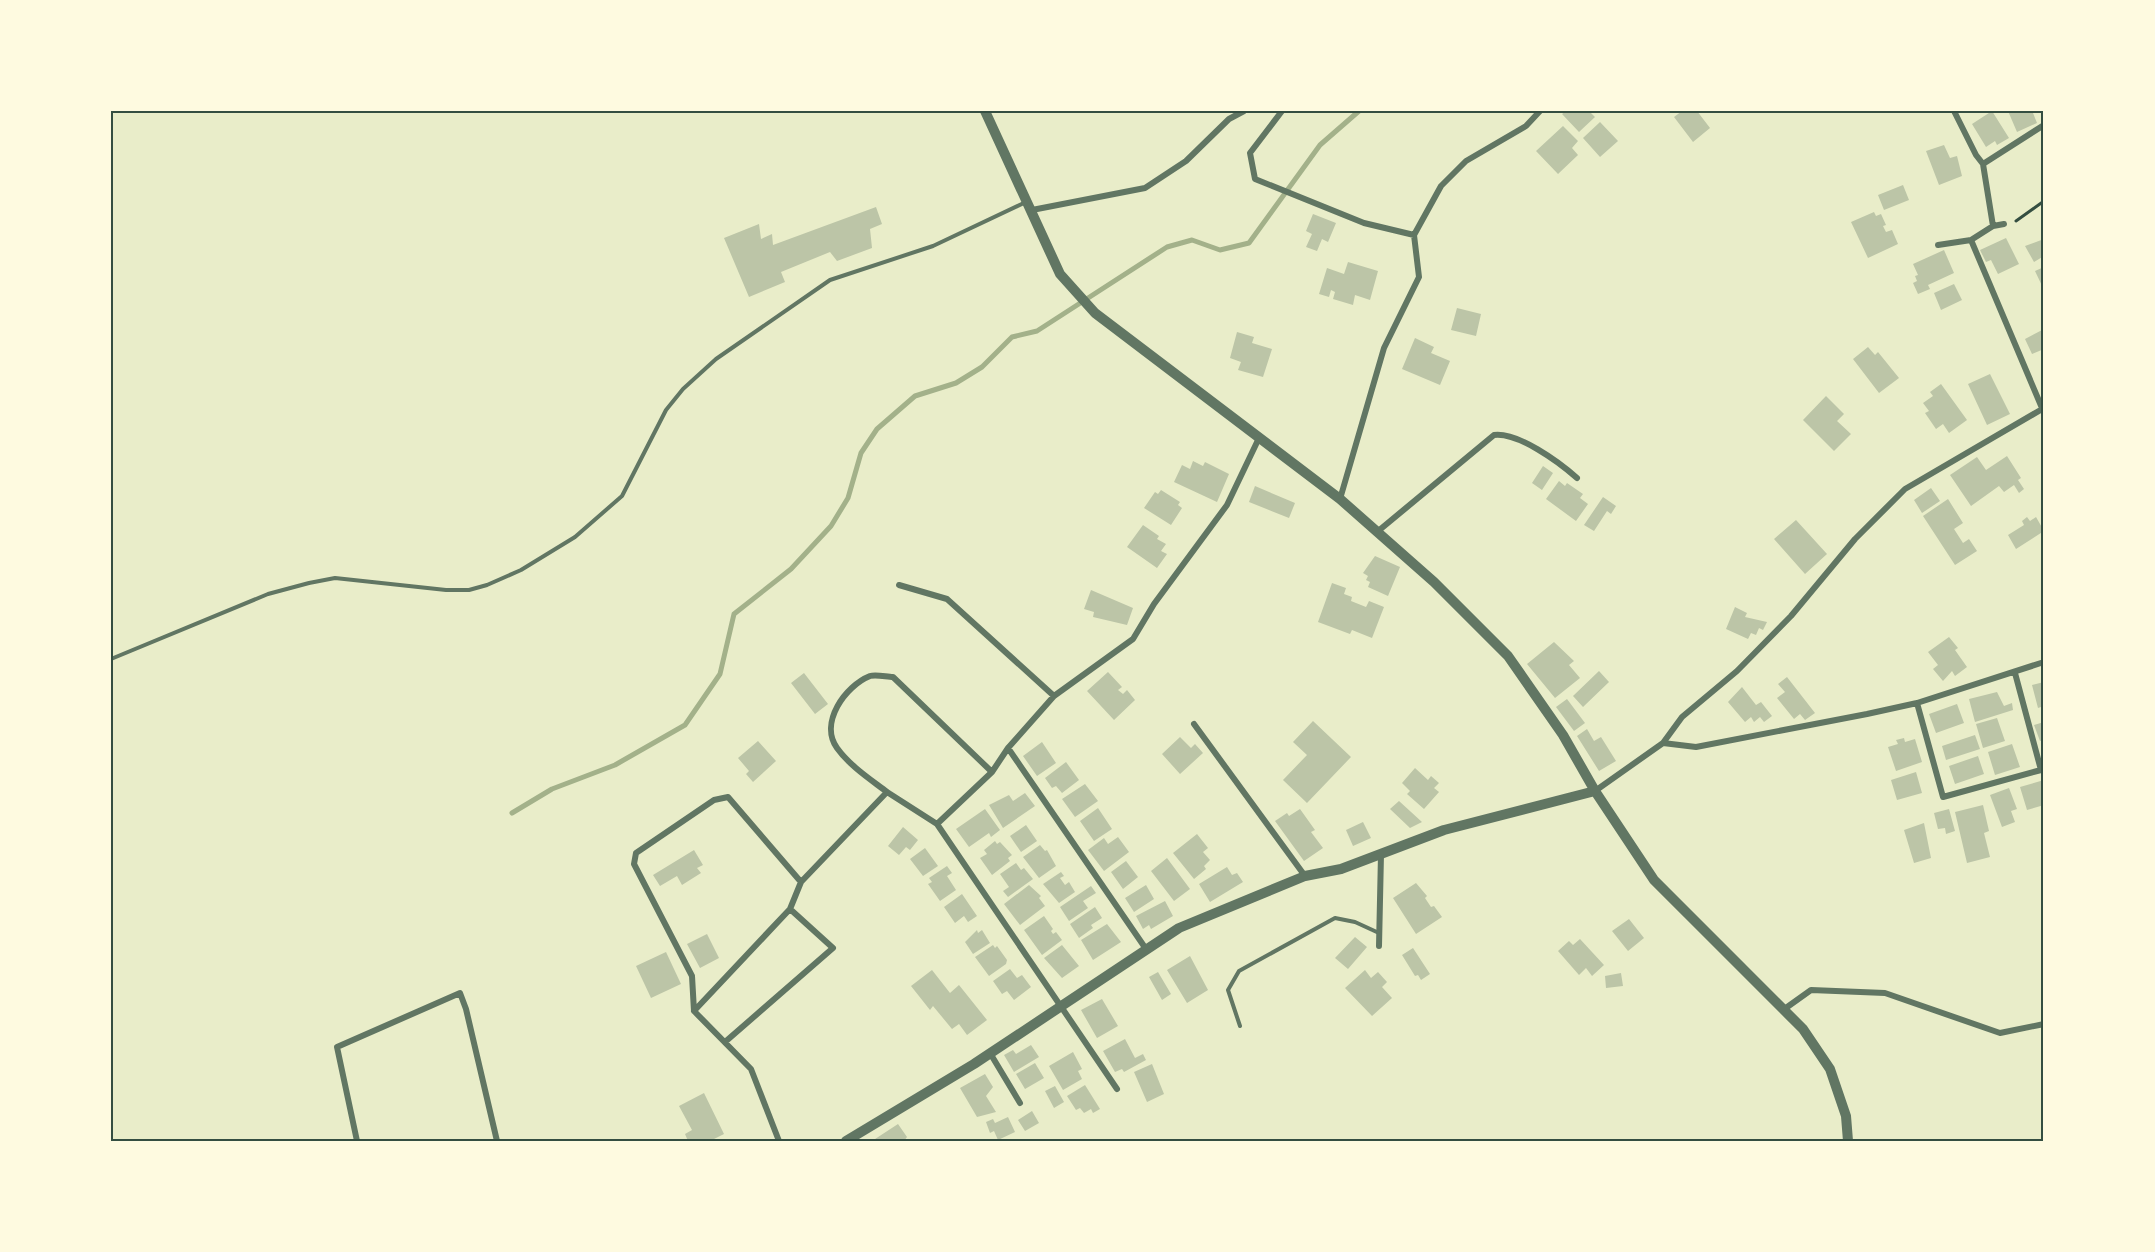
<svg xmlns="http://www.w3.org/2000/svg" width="2155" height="1252" font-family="Merriweather,serif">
<rect width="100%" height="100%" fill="#e9edc9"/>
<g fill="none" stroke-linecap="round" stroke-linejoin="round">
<!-- stream -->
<path stroke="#a3b18a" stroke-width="5" d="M512,813L552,789L615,765L685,725L720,674L734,614L791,569L831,526L848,498L861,453L877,429L915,396L956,383L982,367L1012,337L1037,331L1167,247L1192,240L1220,250L1249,243L1320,145L1359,111"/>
</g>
<!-- building -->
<path fill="#bcc5a7" d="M1566,111H1589L1595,117L1579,132L1562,114Z
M1682,111H1697L1710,128L1693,142L1674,117Z
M1992,111L2009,138L1997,145L1995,141L1986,147L1972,124Z
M2008,111L2033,113L2037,123L2017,132Z
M1600,122L1618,141L1600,157L1583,138Z
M1563,126L1578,141L1572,148L1578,155L1558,174L1536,151Z
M1944,145L1950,158L1957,156L1962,176L1939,185L1926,151Z
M1903,185L1909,200L1884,210L1878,195Z
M876,207L882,224L870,229L872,248L837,261L830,252L781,272L785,282L749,297L724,238L759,224L761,239L772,234L773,245Z
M1874,212L1876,216L1881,214L1886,225L1883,226L1886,232L1892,230L1898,244L1868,258L1851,222Z
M1313,214L1336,223L1328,242L1322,239L1317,251L1306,247L1312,234L1306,231Z
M2006,238L2019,264L1998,274L1991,260L1986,262L1980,250Z
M2044,239V256L2034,262L2025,246Z
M1944,250L1954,273L1928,285L1930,289L1918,294L1913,283L1917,281L1915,276L1918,275L1913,264Z
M1348,262L1378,271L1370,300L1355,295L1353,305L1333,299L1335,292L1331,290L1329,297L1319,294L1327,268L1344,274Z
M2044,267V290L2035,271Z
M1954,284L1962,300L1941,310L1934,293Z
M1457,308L1481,314L1476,336L1451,330Z
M2044,329V349L2032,354L2025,339Z
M1237,332L1254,337L1252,343L1272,349L1263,377L1238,370L1241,362L1230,358Z
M1415,338L1434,347L1431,353L1450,361L1440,385L1402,369Z
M1868,347L1875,355L1878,352L1899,378L1879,393L1853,359Z
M1990,374L2010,414L1987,425L1968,384Z
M1941,384L1967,420L1949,433L1943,424L1936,429L1925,413L1929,411L1923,403L1933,396L1930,392Z
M1826,396L1844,414L1837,421L1851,434L1834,451L1803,420Z
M2007,456L2021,478L2018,480L2024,489L2019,493L2014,485L2004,492L1999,486L1971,506L1950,475L1977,457L1986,470Z
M1193,461L1203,466L1205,462L1229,474L1217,502L1174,482L1182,465L1190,469Z
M1543,466L1553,473L1542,490L1532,483Z
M1559,481L1565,486L1567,483L1583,494L1580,498L1588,504L1576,521L1546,499Z
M1255,486L1295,503L1289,518L1249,502Z
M1931,488L1940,501L1922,513L1914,500Z
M1161,490L1180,502L1178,505L1182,508L1171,525L1144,508L1155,492L1158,494Z
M1603,497L1616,506L1611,514L1607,511L1594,531L1584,525Z
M1948,499L1963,523L1954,529L1963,543L1969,539L1977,551L1955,565L1923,516Z
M2027,517L2030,521L2036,517L2044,531L2016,549L2008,535L2024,525L2022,521Z
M1796,520L1827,554L1805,574L1774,539Z
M1143,525L1159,536L1157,539L1166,544L1161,551L1167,554L1157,568L1127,547Z
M1375,556L1400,567L1388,596L1368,587L1370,582L1366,580L1368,576L1363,573Z
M1332,583L1346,588L1344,594L1352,597L1351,601L1366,607L1369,601L1384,607L1372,638L1352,630L1350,634L1318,622Z
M1091,590L1133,608L1127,625L1093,617L1094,612L1084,609Z
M1735,607L1747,613L1745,617L1767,622L1763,630L1759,628L1756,635L1751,633L1748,639L1726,629Z
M1949,637L1958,648L1955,650L1967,667L1955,676L1952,671L1943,681L1933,669L1938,665L1928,652Z
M1554,642L1574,661L1569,665L1580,678L1555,698L1527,664Z
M1599,671L1609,682L1583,707L1573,696Z
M1108,672L1122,687L1118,690L1123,694L1127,690L1135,700L1114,720L1087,691Z
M804,673L828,704L815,714L791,683Z
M1787,677L1815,713L1805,720L1800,714L1794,719L1777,698L1785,692L1778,684Z
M2044,682V706L2038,708L2032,685Z
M1742,687L1756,705L1761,702L1772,716L1764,722L1760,717L1754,722L1751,717L1745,722L1728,702Z
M1997,692L2004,706L2012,703L2013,710L1975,722L1969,699Z
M1567,699L1585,723L1574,731L1556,707Z
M1957,704L1964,723L1936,733L1929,714Z
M1997,718L2005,741L1983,748L1976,724Z
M1313,721L1351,757L1307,803L1283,780L1307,755L1293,742Z
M2044,722V740L2040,741L2034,725Z
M1587,729L1594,741L1601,737L1616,761L1599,771L1577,736Z
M1975,735L1980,749L1946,760L1942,746Z
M1180,737L1191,748L1195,744L1203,753L1180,774L1162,754Z
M1904,738L1905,742L1915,739L1922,762L1896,771L1888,747L1898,744L1896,740Z
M758,741L776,761L753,782L746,774L749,771L738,758Z
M1042,742L1056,763L1037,776L1023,756Z
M2012,744L2020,767L1995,775L1988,752Z
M1978,756L1984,774L1955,784L1949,766Z
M1066,762L1079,780L1062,793L1056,786L1052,788L1045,778Z
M1415,768L1428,780L1431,776L1439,783L1434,788L1439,792L1424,809L1407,794L1410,791L1402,783Z
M1916,772L1922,793L1897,800L1891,780Z
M2044,780V805L2027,810L2020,787Z
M1085,784L1098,801L1075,817L1062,799Z
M2009,788L2017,809L2011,811L2015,822L2002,827L1990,795Z
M1025,793L1035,806L1003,828L989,805L1009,795L1013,801Z
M1399,801L1422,822L1410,828L1390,809Z
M1983,805L1989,831L1984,833L1990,857L1967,863L1955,812Z
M1098,808L1112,829L1094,841L1080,821Z
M985,809L1000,830L991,837L989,833L969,847L956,829Z
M1300,809L1315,830L1311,832L1323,848L1304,861L1275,821L1287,813L1289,816Z
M1949,809L1955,831L1946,834L1945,828L1938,829L1934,813Z
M1363,822L1371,838L1353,846L1346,830Z
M1924,823L1931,858L1914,863L1904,830Z
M1026,825L1037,841L1021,852L1010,836Z
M903,827L918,840L910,850L906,847L899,855L888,846Z
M1197,834L1208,848L1203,852L1210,860L1204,866L1206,869L1194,879L1173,853Z
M1118,837L1129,852L1104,871L1088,850L1104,838L1108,844Z
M995,841L997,844L1000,842L1012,855L1008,858L1010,861L992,875L980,858L987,854L984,850Z
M1040,845L1045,851L1047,850L1056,866L1039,878L1023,857Z
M925,848L938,866L923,876L910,859Z
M694,850L703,865L697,868L701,873L682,885L677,876L660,886L653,875Z
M1167,858L1190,889L1174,901L1151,871Z
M1126,861L1138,877L1123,889L1111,872Z
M1016,863L1021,870L1024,868L1033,879L1008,897L1003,891L1009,887L1000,874Z
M947,866L952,873L947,876L956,890L940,901L928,884L932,882L929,878Z
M1227,867L1232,875L1237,873L1243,882L1210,902L1199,884Z
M1061,872L1064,876L1060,878L1065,885L1069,882L1075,892L1059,903L1043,884Z
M1416,883L1427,896L1425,898L1431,907L1434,906L1442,917L1416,934L1393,898Z
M1029,885L1041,896L1039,898L1045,906L1020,925L1004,904Z
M1146,885L1154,899L1134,912L1125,898Z
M1091,886L1096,893L1083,901L1088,908L1069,921L1060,907Z
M962,894L977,916L968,922L964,916L955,923L944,907Z
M1165,901L1173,916L1151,929L1149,925L1143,929L1136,916Z
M1095,907L1102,918L1091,925L1093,928L1079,938L1070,924Z
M1044,916L1053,929L1051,931L1053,934L1056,932L1062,940L1042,955L1024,930Z
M1629,919L1644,938L1628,951L1612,931Z
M1107,924L1121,942L1093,960L1081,940Z
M977,930L978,933L982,930L990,943L973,954L965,942Z
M707,934L719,958L700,968L687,944Z
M1355,937L1367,947L1348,969L1335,958Z
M1580,939L1604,965L1592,976L1586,968L1579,975L1558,951L1569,941L1573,945Z
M993,945L995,948L997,946L1007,960L1006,964L989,976L975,957Z
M1062,945L1079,966L1062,978L1044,958Z
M1413,948L1430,974L1421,980L1418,975L1415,976L1402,955Z
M666,952L681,984L651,998L636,966Z
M1190,956L1208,990L1187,1003L1167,970Z
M1010,969L1017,978L1022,975L1031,987L1014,1000L1007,991L1002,994L993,981Z
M932,970L950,993L959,985L987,1020L967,1035L959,1024L952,1029L933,1006L930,1010L911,986Z
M1365,970L1371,978L1378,972L1387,982L1382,987L1392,998L1372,1016L1345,988Z
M1158,972L1171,994L1162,1000L1149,977Z
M1621,973L1623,986L1606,988L1605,976Z
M1102,999L1118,1026L1097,1038L1081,1010Z
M1125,1039L1135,1058L1143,1054L1146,1060L1124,1072L1122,1069L1115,1072L1103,1051Z
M1031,1045L1039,1057L1014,1072L1004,1055L1013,1050L1016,1054Z
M1073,1052L1082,1069L1078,1071L1082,1079L1063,1090L1049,1066Z
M1035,1063L1044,1078L1025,1089L1016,1074Z
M1152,1064L1164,1094L1147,1102L1134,1072Z
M985,1074L993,1087L986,1096L996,1112L977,1117L960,1088Z
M1085,1085L1100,1109L1093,1113L1091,1109L1084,1113L1080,1108L1076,1110L1067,1096Z
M1055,1086L1064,1102L1054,1108L1045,1091Z
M704,1093L724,1134L710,1141H688L685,1134L692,1130L679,1106Z
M1032,1111L1039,1123L1025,1131L1018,1120Z
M1008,1117L1015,1132L998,1140L994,1131L990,1133L986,1122L993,1119L995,1123Z
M898,1124L907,1137L904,1141H872Z"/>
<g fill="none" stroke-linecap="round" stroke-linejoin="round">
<!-- path -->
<path stroke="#344e41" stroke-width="3" d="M2016,221L2044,201"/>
<!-- service -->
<path stroke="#617663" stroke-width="4" d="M111,659L268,594L309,583L335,578L446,590H469L487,585L521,570L575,537L622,496L666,410L683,389L716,359L830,280L933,246L1026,202
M1240,1026L1228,990L1239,971L1335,918L1355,922L1379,933"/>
<!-- minor -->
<path stroke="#617663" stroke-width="6" d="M1282,111L1250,153L1255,179L1364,223L1414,235
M1954,111L1976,155L1983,164L1993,226
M1983,164L2044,125
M1032,210L1145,188L1186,161L1229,119L1244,111
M1971,240L2042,408
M1938,245L1971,240L1993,226L2004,224
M1340,499L1384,348L1419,277L1414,235L1441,186L1466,161L1526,126L1540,111
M1377,532L1494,435C1518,432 1559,462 1577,478
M899,585L947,599L1054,696
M1917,703L1943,797L2041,770L2015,673
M1194,724L1305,876
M1663,743L1696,747L1867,714L1917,703L2044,662
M1008,748L1054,696L1133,639L1154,604L1227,505L1259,438
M1595,791L1663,743L1682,717L1737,671L1791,616L1855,539L1905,489L2044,408
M887,792C870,779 850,766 837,748C819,723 845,686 870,676C876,674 887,677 893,677L992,772
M790,909L801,882
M1379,946L1381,854
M1783,1010L1811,990L1885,993L2000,1033L2044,1024
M694,1011L790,909L833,948L725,1042
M990,1053L1020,1103
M1117,1089L937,824L992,772L1008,748L1146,949
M357,1141L337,1047L460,993L466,1009L497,1141
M779,1141L751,1069L694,1011L692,976L634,864L636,853L714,800L728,797L801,882L887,792L937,824"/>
<!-- tertiary -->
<path stroke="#617663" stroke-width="10" d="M985,111L1060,274L1095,313L1340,499L1434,582L1508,656L1563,735L1595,791L1654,880L1803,1029L1830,1069L1846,1116L1848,1141
M846,1141L974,1064L1179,928L1305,876L1341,869L1444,830L1595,791"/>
</g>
<!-- border -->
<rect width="2155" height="1252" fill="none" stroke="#fefae0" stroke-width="225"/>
<rect x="112" y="112" width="1930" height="1028" fill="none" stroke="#344e41" stroke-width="2"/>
</svg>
